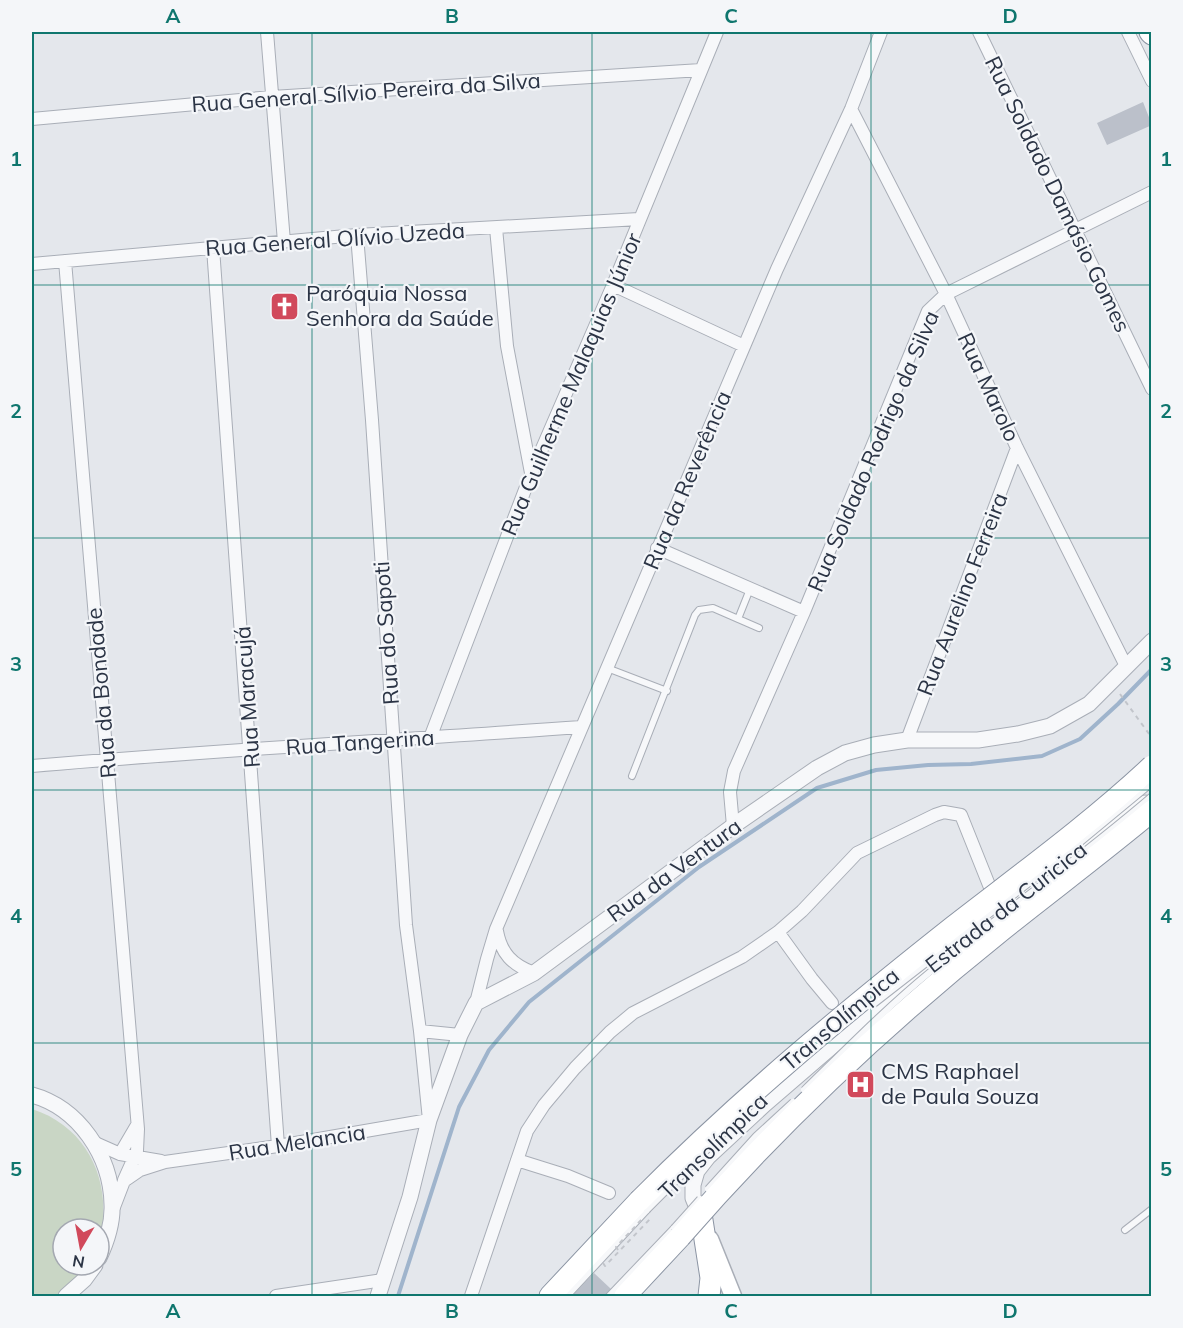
<svg xmlns="http://www.w3.org/2000/svg" width="1183" height="1328" font-family="Mulish,sans-serif">
<rect width="100%" height="100%" fill="#e4e7ec"/>
<!-- green -->
<path fill="#c9d6c5" d="M32,1109C91,1128 114,1187 99,1244V1229H63V1265H89L60,1296H32Z"/>
<g fill="none" stroke-linecap="round" stroke-linejoin="round">
<!-- stream -->
<path stroke="#9fb4cc" stroke-width="4" d="M398,1296L459,1107L489,1050L529,1002L699,867L817,788L876,770L928,765L971,764L1042,756L1080,739L1118,704L1152,669"/>
</g>
<!-- building -->
<path fill="#bbc0ca" d="M1143,102L1152,125L1107,145L1097,123Z
M594,1273L611,1289L604,1296H572Z"/>
<g fill="none" stroke-linecap="round" stroke-linejoin="round">
<defs>
<path id="service" d="M738,619L750,589
M607,668L667,691
M632,776L695,615L699,610L713,608L759,628
M1125,1230L1152,1209
M567,1296L647,1210
M609,1296L674,1228"/>
<path id="minor" d="M267,32L284,242
M979,32L1152,389
M1128,32L1152,81
M851,109L946,294L1017,448L1126,666
M32,119L272,97L701,70
M496,228L507,346L531,473
M213,248L278,1146
M65,261L138,1129L137,1151L124,1180
M32,264L357,235L639,219
M613,285L744,346
M657,548L804,612
M430,738L531,474L613,285L717,32
M907,740L1017,448
M32,766C215,750 398,740 582,727
M733,826L730,792L734,771L804,612L928,311L946,294L1152,192
M497,931C501,953 512,965 534,973
M778,932L812,979L832,1003
M476,1003L487,959L496,929L777,269L851,109L881,32
M420,1031L460,1035
M93,1142L120,1154L161,1161
M120,1154L137,1125
M517,1160L568,1176L609,1193
M114,1207L124,1181L140,1170L165,1162L278,1146L429,1120L420,1031L406,925L372,420L357,235
M276,1296L383,1280
M471,1296L527,1131L544,1105L575,1068L610,1032L633,1013L742,957L778,932L802,911L857,853L935,815L944,812L961,815L995,900"/>
<path id="tertiary" d="M32,1095C79,1108 111,1156 112,1204C113,1223 107,1241 99,1258
M702,1220L693,1198V1185L697,1171L708,1157L765,1104L880,1005L1121,816L1145,803
M66,1296L84,1280L95,1265
M378,1296L410,1197L429,1120L460,1035L476,1003L534,973L733,826L817,768L845,753L874,745L907,740H978L1018,734L1050,726L1089,704L1152,641"/>
<path id="secondary" d="M710,1239L733,1296"/>
<path id="motorway" d="M1150,32L1152,34
M702,1220L711,1278L709,1296
M550,1296L639,1201
M625,1296L680,1237"/>
</defs>
<!-- service casing -->
<use href="#service" stroke="#a9aeb7" stroke-width="8"/>
<!-- minor casing -->
<use href="#minor" stroke="#a9aeb7" stroke-width="14"/>
<!-- tertiary casing -->
<use href="#tertiary" stroke="#a9aeb7" stroke-width="17"/>
<!-- secondary casing -->
<use href="#secondary" stroke="#a9aeb7" stroke-width="19"/>
<!-- motorway casing -->
<use href="#motorway" stroke="#8b94a3" stroke-width="23"/>
<!-- path -->
<path stroke="#c2c5cb" stroke-width="2" stroke-dasharray="4.5 4.5" stroke-linecap="butt" d="M1120,694L1152,738"/>
<!-- service -->
<use href="#service" stroke="#f7f8fa" stroke-width="6"/>
<!-- minor -->
<use href="#minor" stroke="#f7f8fa" stroke-width="12"/>
<!-- tertiary -->
<use href="#tertiary" stroke="#f7f8fa" stroke-width="15"/>
<!-- secondary -->
<use href="#secondary" stroke="#fff" stroke-width="16"/>
<!-- motorway -->
<use href="#motorway" stroke="#fff" stroke-width="21"/>
<defs>
<path id="service-bridge" d="M870,1007L1065,855L1152,783
M804,1090C845,1050 886,1008 930,972C1003,912 1080,858 1152,796
M708,1189L756,1136L793,1102
M647,1210L726,1131
M674,1228L700,1199"/>
<path id="motorway-bridge" d="M639,1201C737,1102 844,1013 954,926C1021,874 1090,824 1152,766
M680,1237C777,1125 887,1022 1002,930C1052,890 1103,852 1152,811"/>
</defs>
<!-- service-bridge casing -->
<use href="#service-bridge" stroke="#a9aeb7" stroke-width="8" stroke-linecap="butt"/>
<!-- motorway-bridge casing -->
<use href="#motorway-bridge" stroke="#8b94a3" stroke-width="23" stroke-linecap="butt"/>
<!-- path-bridge -->
<path stroke="#c2c5cb" stroke-width="2" stroke-dasharray="4.5 4.5" stroke-linecap="butt" d="M618,1250L616,1247L642,1219
M603,1263L605,1266L650,1219"/>
<!-- service-bridge -->
<use href="#service-bridge" stroke="#f7f8fa" stroke-width="6"/>
<!-- motorway-bridge -->
<use href="#motorway-bridge" stroke="#fff" stroke-width="21"/>
</g>
<!-- grid -->
<path fill="none" stroke="#0f766e" stroke-width="1.5" stroke-opacity="0.55" d="M312,32V1296M592,32V1296M871,32V1296M32,285H1152M32,538H1152M32,790H1152M32,1043H1152"/>
<!-- icons -->
<defs>
<symbol id="church-square" viewBox="-11 -11 22 22"><rect x="-9" y="-9" width="18" height="18" rx="4" fill="#d1495b" stroke="#f4f6f9"/><path d="M-1.2-6h2.4v3.5h3.3v2.4h-3.3V6h-2.4V-.1h-3.3v-2.4h3.3Z" fill="#fff"/></symbol>
<symbol id="hospital-square" viewBox="-11 -11 22 22"><rect x="-9" y="-9" width="18" height="18" rx="4" fill="#d1495b" stroke="#f4f6f9"/><path d="M-5-5h3v3.5h4V-5h3V5h-3V1.5h-4V5h-3Z" fill="#fff"/></symbol>
</defs>
<g fill-rule="evenodd">
<use href="#church-square" x="268" y="290" width="33" height="33"/>
<use href="#hospital-square" x="844" y="1068" width="33" height="33"/>
</g>
<g text-anchor="middle" dominant-baseline="central" stroke-width="4.5" stroke-linejoin="round" paint-order="stroke">
<!-- street labels -->
<g font-size="22" fill="#2b3445" stroke="#f4f6f9">
<text transform="translate(366 92) rotate(-4)">Rua General Sílvio Pereira da Silva</text>
<text transform="translate(1058 194) rotate(64)">Rua Soldado Damásio Gomes</text>
<text transform="translate(335 239) rotate(-4)">Rua General Olívio Uzeda</text>
<text transform="translate(571 384) rotate(-67)">Rua Guilherme Malaquias Júnior</text>
<text transform="translate(989 387) rotate(65)">Rua Marolo</text>
<text transform="translate(873 451) rotate(-67)">Rua Soldado Rodrigo da Silva</text>
<text transform="translate(687 480) rotate(-67)">Rua da Reverência</text>
<text transform="translate(962 594) rotate(-69)">Rua Aurelino Ferreira</text>
<text transform="translate(386 633) rotate(-94)">Rua do Sapoti</text>
<text transform="translate(101 693) rotate(-95)">Rua da Bondade</text>
<text transform="translate(247 697) rotate(-94)">Rua Maracujá</text>
<text transform="translate(360 742) rotate(-4)">Rua Tangerina</text>
<text transform="translate(674 870) rotate(-36)">Rua da Ventura</text>
<text transform="translate(1006 907) rotate(-38)">Estrada da Curicica</text>
<text transform="translate(840 1019) rotate(-40)">TransOlímpica</text>
<text transform="translate(297 1142) rotate(-9)">Rua Melancia</text>
<text transform="translate(713 1146) rotate(-44)">Transolímpica</text>
</g>
<!-- poi labels -->
<g font-size="22" fill="#2b3445" stroke="#f4f6f9" text-anchor="start">
<text x="306" y="293">Paróquia Nossa<tspan x="306" dy="25">Senhora da Saúde</tspan></text>
<text x="881" y="1071">CMS Raphael<tspan x="881" dy="25">de Paula Souza</tspan></text>
</g>
</g>
<!-- border -->
<rect width="1183" height="1328" fill="none" stroke="#f4f6f9" stroke-width="66"/>
<!-- north arrow -->
<g transform="translate(81 1247) rotate(190)"><circle r="28" fill="#f4f6f9" stroke="#a4a8b1" stroke-width="1.5"/>
<path d="M0-4.5L10 22L0 15L-10 22Z" fill="#d1495b"/>
<text y="-9" font-size="16" font-weight="bold" text-anchor="middle" fill="#2b3445">N</text>
</g>
<rect x="33" y="33" width="1117" height="1262" fill="none" stroke="#0f766e" stroke-width="2"/>
<g font-size="20" text-anchor="middle" font-weight="bold" fill="#0f766e">
<text x="173" y="23">A</text>
<text x="452" y="23">B</text>
<text x="731" y="23">C</text>
<text x="1010" y="23">D</text>
<text x="16" y="166">1</text>
<text x="1166" y="166">1</text>
<text x="16" y="418">2</text>
<text x="1166" y="418">2</text>
<text x="16" y="671">3</text>
<text x="1166" y="671">3</text>
<text x="16" y="923">4</text>
<text x="1166" y="923">4</text>
<text x="16" y="1176">5</text>
<text x="1166" y="1176">5</text>
<text x="173" y="1318">A</text>
<text x="452" y="1318">B</text>
<text x="731" y="1318">C</text>
<text x="1010" y="1318">D</text>
</g>
</svg>
